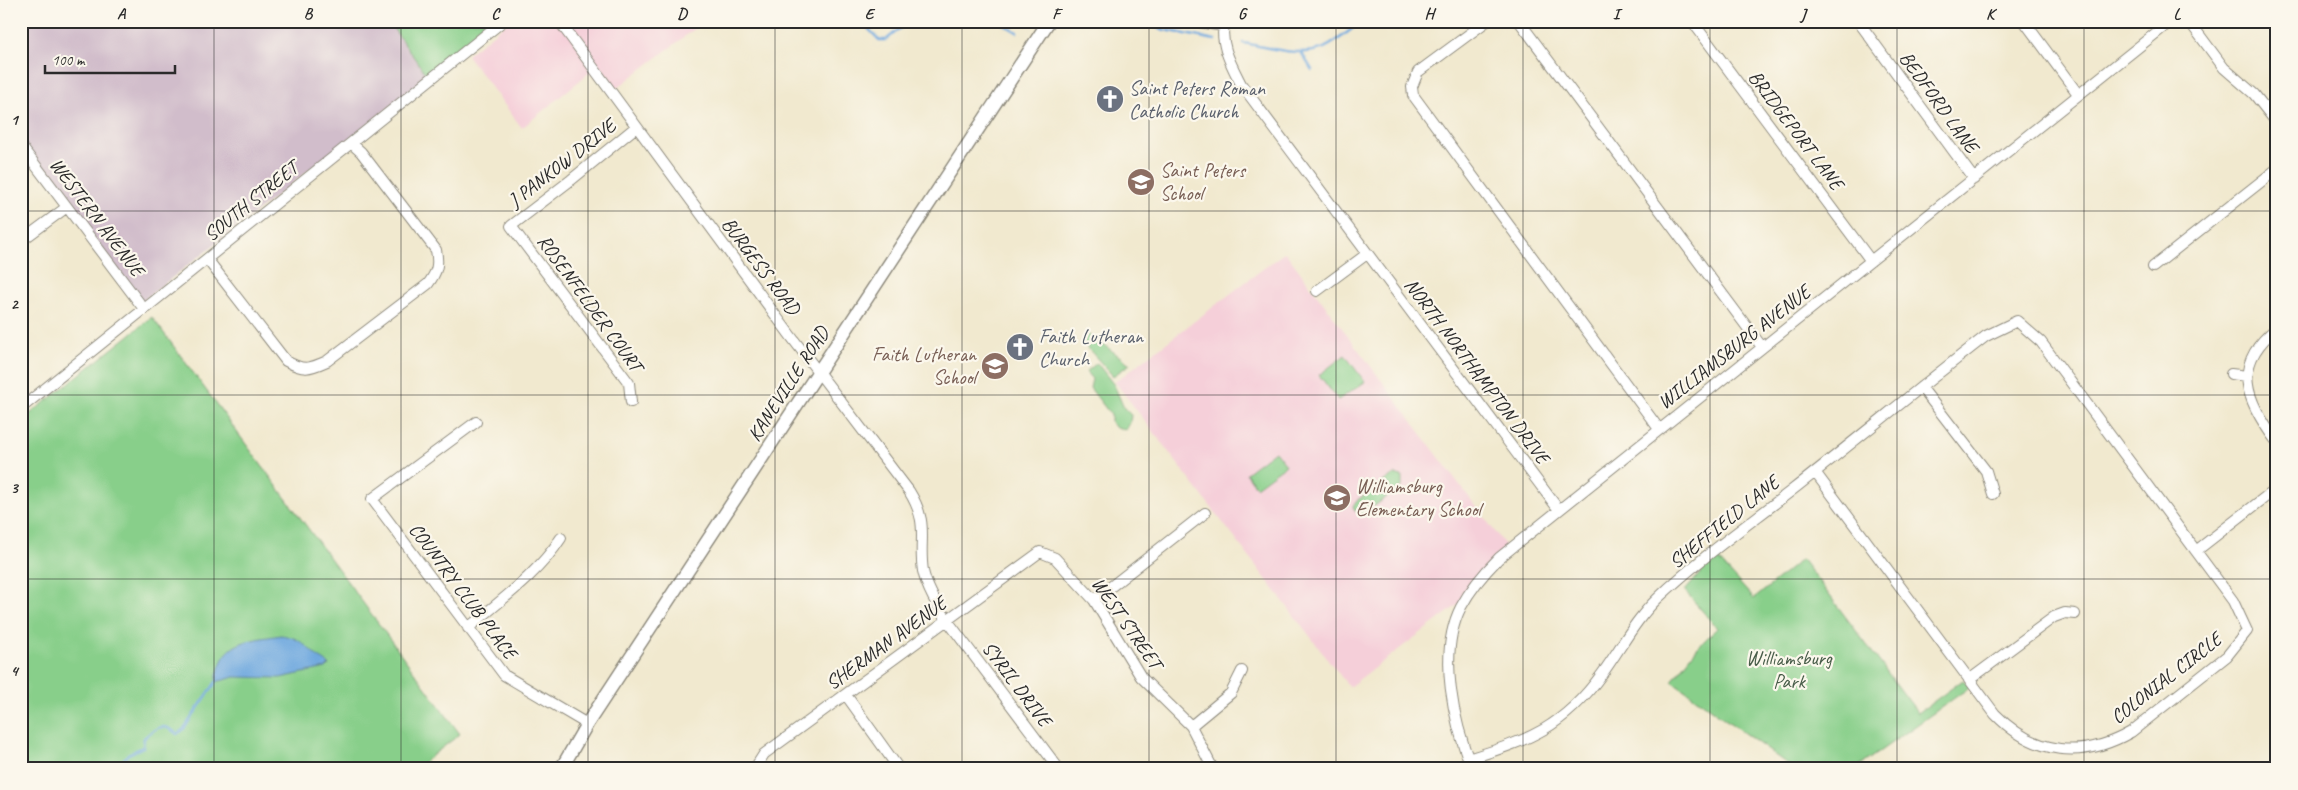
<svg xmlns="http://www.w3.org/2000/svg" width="2298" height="790" font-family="Caveat,sans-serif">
<rect width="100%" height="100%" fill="#fbf7ec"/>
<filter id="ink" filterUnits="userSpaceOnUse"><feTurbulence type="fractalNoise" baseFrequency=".02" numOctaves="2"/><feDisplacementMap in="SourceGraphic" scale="10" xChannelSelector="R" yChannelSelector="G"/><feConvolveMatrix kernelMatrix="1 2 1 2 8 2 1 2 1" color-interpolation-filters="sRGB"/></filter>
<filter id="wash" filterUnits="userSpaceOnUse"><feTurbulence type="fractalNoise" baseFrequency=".0096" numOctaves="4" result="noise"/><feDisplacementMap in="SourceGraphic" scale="20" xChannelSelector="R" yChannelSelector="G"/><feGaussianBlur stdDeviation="1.12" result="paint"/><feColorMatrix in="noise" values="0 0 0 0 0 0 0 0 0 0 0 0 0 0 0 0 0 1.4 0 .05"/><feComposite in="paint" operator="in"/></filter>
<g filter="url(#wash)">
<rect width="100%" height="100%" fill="#f1e9cf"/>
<!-- built -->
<path fill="#f5cfd9" d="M509,21H705L613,91L590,72L522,128L467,55Z
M1285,252L1508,549L1459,604L1349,687L1115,382Z"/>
<!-- industrial -->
<path fill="#d1bdcb" d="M21,21H388L428,77L141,302L21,140Z"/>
<!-- green -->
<path fill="#88cf8a" stroke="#5a7d5a" d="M388,21H496L428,77Z
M152,317L460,734L415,769H21V421Z
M1086,332L1130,364L1113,376L1083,343Z
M1345,355L1365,382L1338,400L1319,375Z
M1097,363L1114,385L1124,408L1131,415L1130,423L1126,430L1116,428L1111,422V415L1090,388L1092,379L1086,372Z
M1275,451L1286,465L1256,487L1246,473Z
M1394,474L1402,476V486L1365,513L1360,515L1354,510L1353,506L1356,501Z
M1715,556L1754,599L1802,559L1918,713L1963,680L1970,687L1855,769H1794L1672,681L1698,647L1717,628L1685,591Z"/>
<!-- water -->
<path fill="#6fa9df" stroke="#4d6a85" d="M281,635C300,638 302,643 316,655C320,659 325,659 329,665L326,668L280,678L235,677L216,682C222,640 245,641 281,635Z"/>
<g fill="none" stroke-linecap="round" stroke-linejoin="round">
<!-- stream -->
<path stroke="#6fa9df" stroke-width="2.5" d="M861,21L879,40H886L909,21
M998,21L1017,32
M1142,21L1160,29L1215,40
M1243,43C1268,47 1299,58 1324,48C1337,42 1350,30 1362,21
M1301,52L1312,70
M129,769L124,759L128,754L143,747L144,738C156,727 163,722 177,734L183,730L216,682"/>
</g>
</g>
<g filter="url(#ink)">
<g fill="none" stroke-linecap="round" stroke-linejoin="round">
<defs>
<path id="minor" d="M559,21L790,335L909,491C930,525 918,538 923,571C927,589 937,605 947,620L1059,769
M1192,21L1223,26
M1225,21C1218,42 1232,66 1241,84L1559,510
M1487,21L1418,72L1412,87L1413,95L1659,429
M1519,21L1762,347
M1692,21L1871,261
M1858,21L1974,179
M2024,21L2078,94
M2189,21L2224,68L2254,94L2277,123
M814,22L815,21
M21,146L144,309
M21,241L67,207
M207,259L286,361C304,371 309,369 327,361L428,284C437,272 439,265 436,250L361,152L351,143
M2153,267L2277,169
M1317,291L1367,254
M2277,328C2230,365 2246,401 2277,442
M2231,374L2247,376
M1921,387L1986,471L1993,494
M631,402L629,383L511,226L571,180L636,127
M21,408L503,21
M476,422L372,499L504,675L587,724
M2196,551L2277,488
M1094,600L1205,513
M468,628C501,600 538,574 561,538
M1969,680L2054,617L2065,613L2075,614
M846,695L899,769
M1191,726L1231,693L1242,671
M1468,759C1529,740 1563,728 1602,674C1621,648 1635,620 1658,598C1699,559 1746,526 1791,491C1856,440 1920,387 1986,336L2017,321L2041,342L2233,601L2247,631L2227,656L2131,732C2082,760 2035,755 1995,714L1815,472
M758,769L757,765L764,754L1040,552L1055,558L1094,600L1141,677L1191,726L1213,769
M1472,769C1454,723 1437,654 1461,607C1471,588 1484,573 1499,558L2171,21"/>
<path id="major" d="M561,769L587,724L1049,21"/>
</defs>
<!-- minor casing -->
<use href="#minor" stroke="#8e8a7d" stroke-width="12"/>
<!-- major casing -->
<use href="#major" stroke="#8e8a7d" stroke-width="15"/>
<!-- minor -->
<use href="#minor" stroke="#fff" stroke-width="10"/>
<!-- major -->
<use href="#major" stroke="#fff" stroke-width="12"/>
</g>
</g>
<!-- grid -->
<path fill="none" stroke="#2b2b2b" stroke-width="1" stroke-opacity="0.55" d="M214,21V769M401,21V769M588,21V769M775,21V769M962,21V769M1149,21V769M1336,21V769M1523,21V769M1710,21V769M1897,21V769M2084,21V769M21,211H2277M21,395H2277M21,579H2277"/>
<!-- icons -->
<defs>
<symbol id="church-disc" viewBox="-11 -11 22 22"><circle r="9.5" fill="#6b7280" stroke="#fbf7ec"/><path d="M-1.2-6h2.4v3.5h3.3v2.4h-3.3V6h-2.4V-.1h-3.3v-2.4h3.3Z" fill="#fff"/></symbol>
<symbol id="school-disc" viewBox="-11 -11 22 22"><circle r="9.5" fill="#8d6e63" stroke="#fbf7ec"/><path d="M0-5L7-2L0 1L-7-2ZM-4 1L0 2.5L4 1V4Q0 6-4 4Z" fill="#fff"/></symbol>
</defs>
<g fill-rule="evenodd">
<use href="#church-disc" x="1094" y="83" width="32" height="32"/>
<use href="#school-disc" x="1125" y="166" width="32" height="32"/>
<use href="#church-disc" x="1004" y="331" width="32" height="32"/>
<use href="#school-disc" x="979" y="350" width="32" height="32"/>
<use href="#school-disc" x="1321" y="482" width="32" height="32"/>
</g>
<g text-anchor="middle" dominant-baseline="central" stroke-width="4.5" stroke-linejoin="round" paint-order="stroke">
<!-- worship labels -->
<g font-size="20" fill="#5b616d" stroke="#fbf7ec" text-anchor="start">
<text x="1129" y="88">Saint Peters Roman<tspan x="1129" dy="23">Catholic Church</tspan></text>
<text x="1039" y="336">Faith Lutheran<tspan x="1039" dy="23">Church</tspan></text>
</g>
<!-- street labels -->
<g font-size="20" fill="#2b2b2b" stroke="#fbf7ec">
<text transform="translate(1939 102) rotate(54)">BEDFORD LANE</text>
<text transform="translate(1796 130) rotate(53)">BRIDGEPORT LANE</text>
<text transform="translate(562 163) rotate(-38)">J PANKOW DRIVE</text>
<text transform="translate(251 201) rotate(-39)">SOUTH STREET</text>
<text transform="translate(97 217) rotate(53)">WESTERN AVENUE</text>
<text transform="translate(761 266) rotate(53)">BURGESS ROAD</text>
<text transform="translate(590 303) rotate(54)">ROSENFELDER COURT</text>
<text transform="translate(1734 347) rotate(-38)">WILLIAMSBURG AVENUE</text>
<text transform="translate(1477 371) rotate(53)">NORTH NORTHAMPTON DRIVE</text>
<text transform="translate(788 384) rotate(-57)">KANEVILLE ROAD</text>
<text transform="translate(1724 522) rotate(-39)">SHEFFIELD LANE</text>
<text transform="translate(463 591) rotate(53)">COUNTRY CLUB PLACE</text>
<text transform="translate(1127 623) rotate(55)">WEST STREET</text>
<text transform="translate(886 643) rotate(-36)">SHERMAN AVENUE</text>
<text transform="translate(2166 678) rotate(-38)">COLONIAL CIRCLE</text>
<text transform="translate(1017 684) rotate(53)">SYRIL DRIVE</text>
</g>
<!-- education labels -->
<g font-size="20" fill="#785e54" stroke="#fbf7ec" text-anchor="start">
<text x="1160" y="170">Saint Peters<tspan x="1160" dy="23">School</tspan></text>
<text x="976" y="354" text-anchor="end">Faith Lutheran<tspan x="976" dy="23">School</tspan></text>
<text x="1356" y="486">Williamsburg<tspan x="1356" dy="23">Elementary School</tspan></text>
</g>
<!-- park labels -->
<g font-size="20" fill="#475c48" stroke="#fbf7ec">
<text x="1789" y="658">Williamsburg<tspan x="1789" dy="23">Park</tspan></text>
</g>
</g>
<!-- margin -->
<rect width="2298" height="790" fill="none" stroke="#fbf7ec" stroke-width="55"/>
<!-- scale -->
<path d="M45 65v8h130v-8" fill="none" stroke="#2b2b2b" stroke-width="2.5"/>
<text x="52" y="65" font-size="15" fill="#2b2b2b" stroke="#fbf7ec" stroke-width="4" paint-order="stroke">100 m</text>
<rect x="28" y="28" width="2242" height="734" fill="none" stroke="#2b2b2b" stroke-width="2"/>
<g font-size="16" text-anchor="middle" font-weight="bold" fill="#2b2b2b">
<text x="121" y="19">A</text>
<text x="308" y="19">B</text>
<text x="495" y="19">C</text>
<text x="682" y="19">D</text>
<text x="869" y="19">E</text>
<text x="1056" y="19">F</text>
<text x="1242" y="19">G</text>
<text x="1429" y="19">H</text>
<text x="1616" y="19">I</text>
<text x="1803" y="19">J</text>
<text x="1990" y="19">K</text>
<text x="2177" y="19">L</text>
<text x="14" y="125">1</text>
<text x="14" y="309">2</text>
<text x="14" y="493">3</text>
<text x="14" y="676">4</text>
</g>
</svg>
